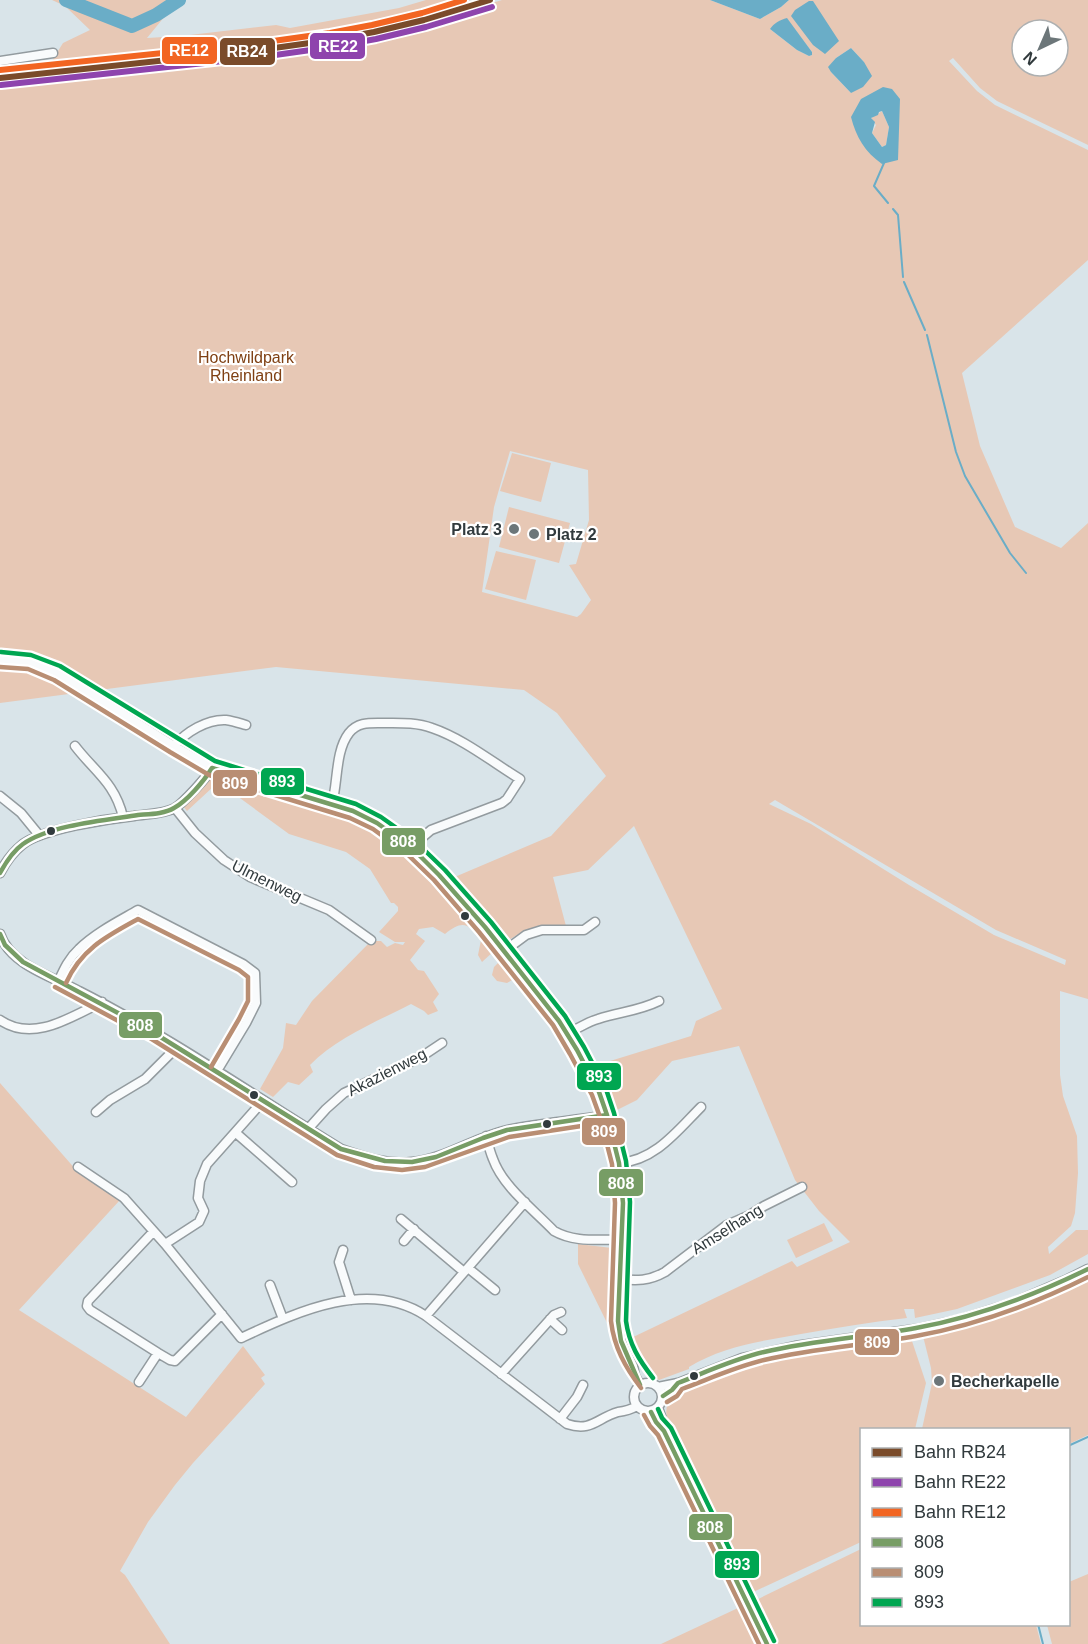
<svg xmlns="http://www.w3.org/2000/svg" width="1088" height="1644" font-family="Helvetica,sans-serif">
<rect width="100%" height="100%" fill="#d9e4e9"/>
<!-- green -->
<path fill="#e7c8b5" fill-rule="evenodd" d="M52,0H183L170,10L147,38L181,36L276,25L290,28L399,8L426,0H459L402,17L335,31L291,38L50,64L63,43L90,30L65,6Z
M502,0H710L760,19L781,7L789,0H1088V145L997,101L980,88L953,58L949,61L977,91L995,105L1088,150V260L962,373L980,446L1015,527L1061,548L1088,523V999L1060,991V1075L1063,1096L1077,1136L1078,1173L1075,1213L1071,1226L1048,1247L1049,1254L1076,1230H1088V1254L1050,1275L957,1309L915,1318L914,1309H904L907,1318C871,1322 836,1328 801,1334C762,1341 723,1346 689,1367V1369L659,1380L646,1372L629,1339L792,1261L797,1267L850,1242L819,1211L795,1180L739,1046L672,1061L637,1100L613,1112L594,1066L691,1036L696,1021L722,1009L634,826L588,870L553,877L566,926C553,926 539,924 526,930C518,933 512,940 504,941L496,935L492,926L450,879L551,836L606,776L557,713L524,690L276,667L0,703V81L238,56L338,43L430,22ZM787,19L812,52V55L809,56L797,50L770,29ZM1022,30H1058V66H1022ZM851,48L864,62L851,93L831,72L836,58ZM861,99H900L882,164ZM510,451L588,470L589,520L576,564L569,565L591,600L581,614L577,617L482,592L494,507ZM775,800L996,930L1066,960L1065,965L994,935L909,885L811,824L769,804Z
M882,111L889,127L886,145L882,147L872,133L876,125L871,118Z
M512,453L551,463L541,502L500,491Z
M509,507L570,523L559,563L499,547Z
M496,551L536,560L526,600L485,589Z
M214,775L244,786L352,816L374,827L403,849L434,878L494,951L482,962L478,955L481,940C469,924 463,919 445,934L433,927L419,929L416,934L425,941L410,960L418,970L424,971L439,994L433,1002L438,1011L428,1015L424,1011L411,1004C378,1021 336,1038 310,1065L313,1072L299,1085L288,1082L273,1097L260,1089L283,1048L286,1023L296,1025L312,1001L371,941H381L387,947L395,943L403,945L405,942H395L379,932L398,911V907L394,903H391L370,869L346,852L289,834L233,793L213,787L187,811L182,805Z
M502,959L517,977L507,983L497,981L492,975L494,967Z
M0,1083L77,1171L120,1200L19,1310L186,1417L243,1346L265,1375L261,1378L265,1384L193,1463L175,1485L148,1522L120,1571L125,1575L170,1644H0Z
M824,1223L833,1241L796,1258L787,1240Z
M578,1244L612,1248L614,1251C613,1279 610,1307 615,1335H613L578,1264Z
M1088,1279V1435L1069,1444L1068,1430L922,1429L932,1383L931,1368L923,1336L990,1319L1025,1306Z
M912,1341L926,1383L915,1429L862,1430L861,1542L749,1594L665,1419L667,1418C665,1409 667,1403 673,1396L706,1378L745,1366L798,1356Z
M861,1549L862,1624L1036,1625L1041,1644H773L754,1601Z
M1088,1574V1644H1052L1047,1625L1068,1624L1069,1582Z
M738,1608H743L759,1644H661Z"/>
<!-- water -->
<path fill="#6aadc7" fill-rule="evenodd" d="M710,0H789L781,7L760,19Z
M809,1H813L839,41L825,54L813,45L791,16L795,10Z
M787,18L812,52V55L809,56L797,50L770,29C774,23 780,20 787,18Z
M851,48L864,62L872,76L863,87L851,93L831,72L828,67L836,58Z
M883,87L892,89L900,99L898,160L882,164C865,152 856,137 851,117L861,99ZM882,111L889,127L886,145L882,147L872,133L875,122L871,118L878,115L879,112Z"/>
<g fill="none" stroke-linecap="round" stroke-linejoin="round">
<!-- stream -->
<path stroke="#6aadc7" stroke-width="2" d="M884,163L874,186L888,203
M893,209L898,215L903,277
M904,282L925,330
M927,335L956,452L965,476L1010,553L1026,573
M1068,1446L1088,1437
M1038,1624L1043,1644"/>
<!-- river -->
<path stroke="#6aadc7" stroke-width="14" d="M66,0L132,26L156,15L179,0"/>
<defs>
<path id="minor" d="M0,61L53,53
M0,659L30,662L57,673L174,746L212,768L353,811L377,823L411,847L439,875L485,927L559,1021L577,1050L599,1092L607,1115L619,1163L623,1203L618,1321L621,1341L633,1366L635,1376L640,1385
M75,746C95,772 115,783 123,817
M174,746C186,732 207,719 226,720C233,721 239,723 246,725
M0,796L21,813L39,835
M332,804C338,783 335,751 349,733C358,722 369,723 382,723C399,723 416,722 432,728C464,739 492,762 520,779L507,799L502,803L431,830L411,847
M175,808L195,833L224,860L250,877L329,910L371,940
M0,873C6,861 13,852 23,844C43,829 107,819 134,816C146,814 164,814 175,808C183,803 208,776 212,768
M0,934C10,965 53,977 79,991C170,1037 254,1096 341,1149C364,1157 387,1165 412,1162C445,1159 475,1137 507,1130C540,1123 574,1121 607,1115
M503,952L526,935L542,930H584L595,922
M59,980C64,969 69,958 79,949C95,933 119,921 138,910L243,964L255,973L256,1003L246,1023L217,1071
M0,1020C33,1043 71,1017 102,1002
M567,1033C578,1029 587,1022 598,1019C619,1012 639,1011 659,1001
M96,1112L110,1100L145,1079L177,1047
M308,1129L326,1109L344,1093L421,1057L442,1043
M236,1133L292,1182
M486,1136C488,1144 490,1152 493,1159C503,1187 534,1210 554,1231C575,1243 599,1239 622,1240
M619,1163C655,1161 678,1130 701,1107
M78,1167L124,1198L165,1244L241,1338C297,1312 368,1278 426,1316L567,1424C592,1432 597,1418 618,1412C626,1411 630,1410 637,1406
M401,1219L464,1272
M153,1232L88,1301L87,1306L90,1310L158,1353L170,1360L175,1361L222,1314
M404,1241L414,1229
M165,1244L199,1222L204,1211L198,1198L200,1181L207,1164L263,1101
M343,1250L339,1262L351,1300
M468,1268L495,1290
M619,1279C637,1281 649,1281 665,1272L727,1225L750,1215L764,1206L802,1187
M270,1285L283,1319
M426,1316L525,1202
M550,1319L562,1330
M501,1374L554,1315L561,1312
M139,1382L158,1353
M634 1397a14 14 0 1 1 28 0a14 14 0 1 1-28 0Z
M658,1387L678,1383L742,1358L795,1346L916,1329L962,1319L1015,1302L1068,1279L1088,1269
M658,1408L662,1419L664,1431L767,1644
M651,1412L656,1422L664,1431
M560,1419L577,1397L583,1385"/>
</defs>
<!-- minor casing -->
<use href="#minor" stroke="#939b9f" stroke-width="11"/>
<!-- minor -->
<use href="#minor" stroke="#f9fbfc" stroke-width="8"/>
<defs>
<path id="bus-1" d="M212,768L353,811L377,823L411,847L439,875L485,927L559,1021L577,1050L599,1092L607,1115L619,1163L623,1203L618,1321L621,1341L640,1385
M0,873C6,862 13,851 23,844C50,825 106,820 138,815C150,814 164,814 174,808C187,801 204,781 212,768
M0,934L5,945L23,962L146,1028L341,1149L385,1161L412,1162L436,1157L483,1138L507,1130L607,1115
M663,1396L672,1390L678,1383C706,1372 734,1359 764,1352C814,1340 866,1337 916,1328C976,1317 1033,1296 1088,1269
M651,1412L656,1422L664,1431L767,1644"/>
<path id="bus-2" d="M0,667L28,669L54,680L170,752L209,775L350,818L373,829L406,853L434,880L479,932L553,1025L570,1054L592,1095L600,1117L612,1164L615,1203L611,1321C614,1347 625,1367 641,1388
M66,983C81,949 107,936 138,919L239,970L248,977V1001L239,1019L211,1067
M55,987L150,1038L337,1155L374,1167L402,1170L425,1167L509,1137L608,1122
M667,1402L677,1396L682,1389C709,1379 735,1367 764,1360C814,1348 866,1345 916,1336C976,1325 1034,1304 1088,1277
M644,1415L650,1426L658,1435L759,1644"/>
<path id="bus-3" d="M1,652L31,655L60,666L215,761L356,804L381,817L415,841L445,870L491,922L565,1016L584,1047L606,1089L614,1113L626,1161L630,1202L626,1321C629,1344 639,1360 653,1378
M658,1409L662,1418L671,1428L774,1641"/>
</defs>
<!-- bus-1 casing -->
<use href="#bus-1" stroke="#fff" stroke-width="9"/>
<!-- bus-2 casing -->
<use href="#bus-2" stroke="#fff" stroke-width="9"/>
<!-- bus-3 casing -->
<use href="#bus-3" stroke="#fff" stroke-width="9"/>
<!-- bus-1 -->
<use href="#bus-1" stroke="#779d65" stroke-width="4.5"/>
<!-- bus-2 -->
<use href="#bus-2" stroke="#b98e73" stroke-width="4.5"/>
<!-- bus-3 -->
<use href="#bus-3" stroke="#00a651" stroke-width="4.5"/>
<defs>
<path id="rail-1" d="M0,78L260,50L331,40L374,32L424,20L490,0"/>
<path id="rail-2" d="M1,85L261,57L332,47L376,39L426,27L492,7"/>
<path id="rail-3" d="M0,70L259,43L330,33L372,25L422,13L464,0"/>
</defs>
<!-- rail-1 casing -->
<use href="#rail-1" stroke="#fff" stroke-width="10"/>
<!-- rail-2 casing -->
<use href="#rail-2" stroke="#fff" stroke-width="10"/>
<!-- rail-3 casing -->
<use href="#rail-3" stroke="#fff" stroke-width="10"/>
<!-- rail-1 -->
<use href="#rail-1" stroke="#7a4b2a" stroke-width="6"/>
<!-- rail-2 -->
<use href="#rail-2" stroke="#8e44ad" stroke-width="6"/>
<!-- rail-3 -->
<use href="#rail-3" stroke="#f26522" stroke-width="6"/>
</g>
<!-- markers -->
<g fill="#6c7679" stroke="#fff" stroke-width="2">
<circle cx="514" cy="529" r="6"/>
<circle cx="534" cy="534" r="6"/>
<circle cx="939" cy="1381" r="6"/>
</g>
<g fill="#313a3d" stroke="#fff" stroke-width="2">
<circle cx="51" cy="831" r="5"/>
<circle cx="465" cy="916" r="5"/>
<circle cx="254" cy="1095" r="5"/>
<circle cx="547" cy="1124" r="5"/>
<circle cx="694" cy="1376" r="5"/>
</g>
<g text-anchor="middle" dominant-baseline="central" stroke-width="4.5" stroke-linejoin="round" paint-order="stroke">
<!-- park labels -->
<g font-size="16" fill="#7f4013" stroke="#fff">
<text x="246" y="357">Hochwildpark<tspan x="246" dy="18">Rheinland</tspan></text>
</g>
<!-- poi labels -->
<g font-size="16" font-weight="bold" fill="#313a3d" stroke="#fff" text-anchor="start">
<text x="502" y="529" text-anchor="end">Platz 3</text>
<text x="546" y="534">Platz 2</text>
<text x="951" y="1381">Becherkapelle</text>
</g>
<!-- street labels -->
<g font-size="16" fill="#313a3d" stroke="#fff">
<text transform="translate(267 881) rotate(26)">Ulmenweg</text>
<text transform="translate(387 1072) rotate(-27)">Akazienweg</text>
<text transform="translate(727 1229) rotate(-32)">Amselhang</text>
</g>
</g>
<g stroke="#fff" stroke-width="2">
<rect x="309" y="32" width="57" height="28" rx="6" fill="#8e44ad"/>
<rect x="161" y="36" width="57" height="29" rx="6" fill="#f26522"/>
<rect x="219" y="37" width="57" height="29" rx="6" fill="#7a4b2a"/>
<rect x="260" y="767" width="45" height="29" rx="6" fill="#00a651"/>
<rect x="212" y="769" width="46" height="28" rx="6" fill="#b98e73"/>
<rect x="381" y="827" width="45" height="29" rx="6" fill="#779d65"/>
<rect x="118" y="1011" width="45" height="28" rx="6" fill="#779d65"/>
<rect x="576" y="1062" width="46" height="29" rx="6" fill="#00a651"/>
<rect x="581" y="1117" width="45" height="29" rx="6" fill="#b98e73"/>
<rect x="598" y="1168" width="46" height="29" rx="6" fill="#779d65"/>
<rect x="854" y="1328" width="46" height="28" rx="6" fill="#b98e73"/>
<rect x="688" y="1513" width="45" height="28" rx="6" fill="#779d65"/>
<rect x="714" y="1550" width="46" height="29" rx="6" fill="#00a651"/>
</g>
<g font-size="16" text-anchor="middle" font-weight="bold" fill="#fff">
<text x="338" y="52">RE22</text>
<text x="189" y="56">RE12</text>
<text x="247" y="57">RB24</text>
<text x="282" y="787">893</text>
<text x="235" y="789">809</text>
<text x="403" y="847">808</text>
<text x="140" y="1031">808</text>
<text x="599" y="1082">893</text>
<text x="604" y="1137">809</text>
<text x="621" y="1189">808</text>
<text x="877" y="1348">809</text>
<text x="710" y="1533">808</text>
<text x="737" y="1570">893</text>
</g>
<!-- legend -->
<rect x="860" y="1428" width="210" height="198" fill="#ffffff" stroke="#adb0b1" stroke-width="1.5"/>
<rect x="872" y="1448" width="30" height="9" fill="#7a4b2a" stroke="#adb0b1" stroke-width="1.5"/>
<text x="914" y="1458" font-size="18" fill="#313a3d">Bahn RB24</text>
<rect x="872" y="1478" width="30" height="9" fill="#8e44ad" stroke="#adb0b1" stroke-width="1.5"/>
<text x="914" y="1488" font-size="18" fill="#313a3d">Bahn RE22</text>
<rect x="872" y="1508" width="30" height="9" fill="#f26522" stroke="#adb0b1" stroke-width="1.5"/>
<text x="914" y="1518" font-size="18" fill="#313a3d">Bahn RE12</text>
<rect x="872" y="1538" width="30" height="9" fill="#779d65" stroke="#adb0b1" stroke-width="1.5"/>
<text x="914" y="1548" font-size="18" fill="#313a3d">808</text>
<rect x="872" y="1568" width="30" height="9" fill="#b98e73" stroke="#adb0b1" stroke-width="1.5"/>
<text x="914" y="1578" font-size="18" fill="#313a3d">809</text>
<rect x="872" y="1598" width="30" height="9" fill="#00a651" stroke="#adb0b1" stroke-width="1.5"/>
<text x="914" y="1608" font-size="18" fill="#313a3d">893</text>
<!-- north arrow -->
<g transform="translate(1040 48) rotate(224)"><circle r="28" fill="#ffffff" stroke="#adb0b1" stroke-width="1.5"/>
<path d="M0-4.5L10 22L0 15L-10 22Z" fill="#6c7679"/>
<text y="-9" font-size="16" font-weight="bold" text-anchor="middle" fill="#313a3d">N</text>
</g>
</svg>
